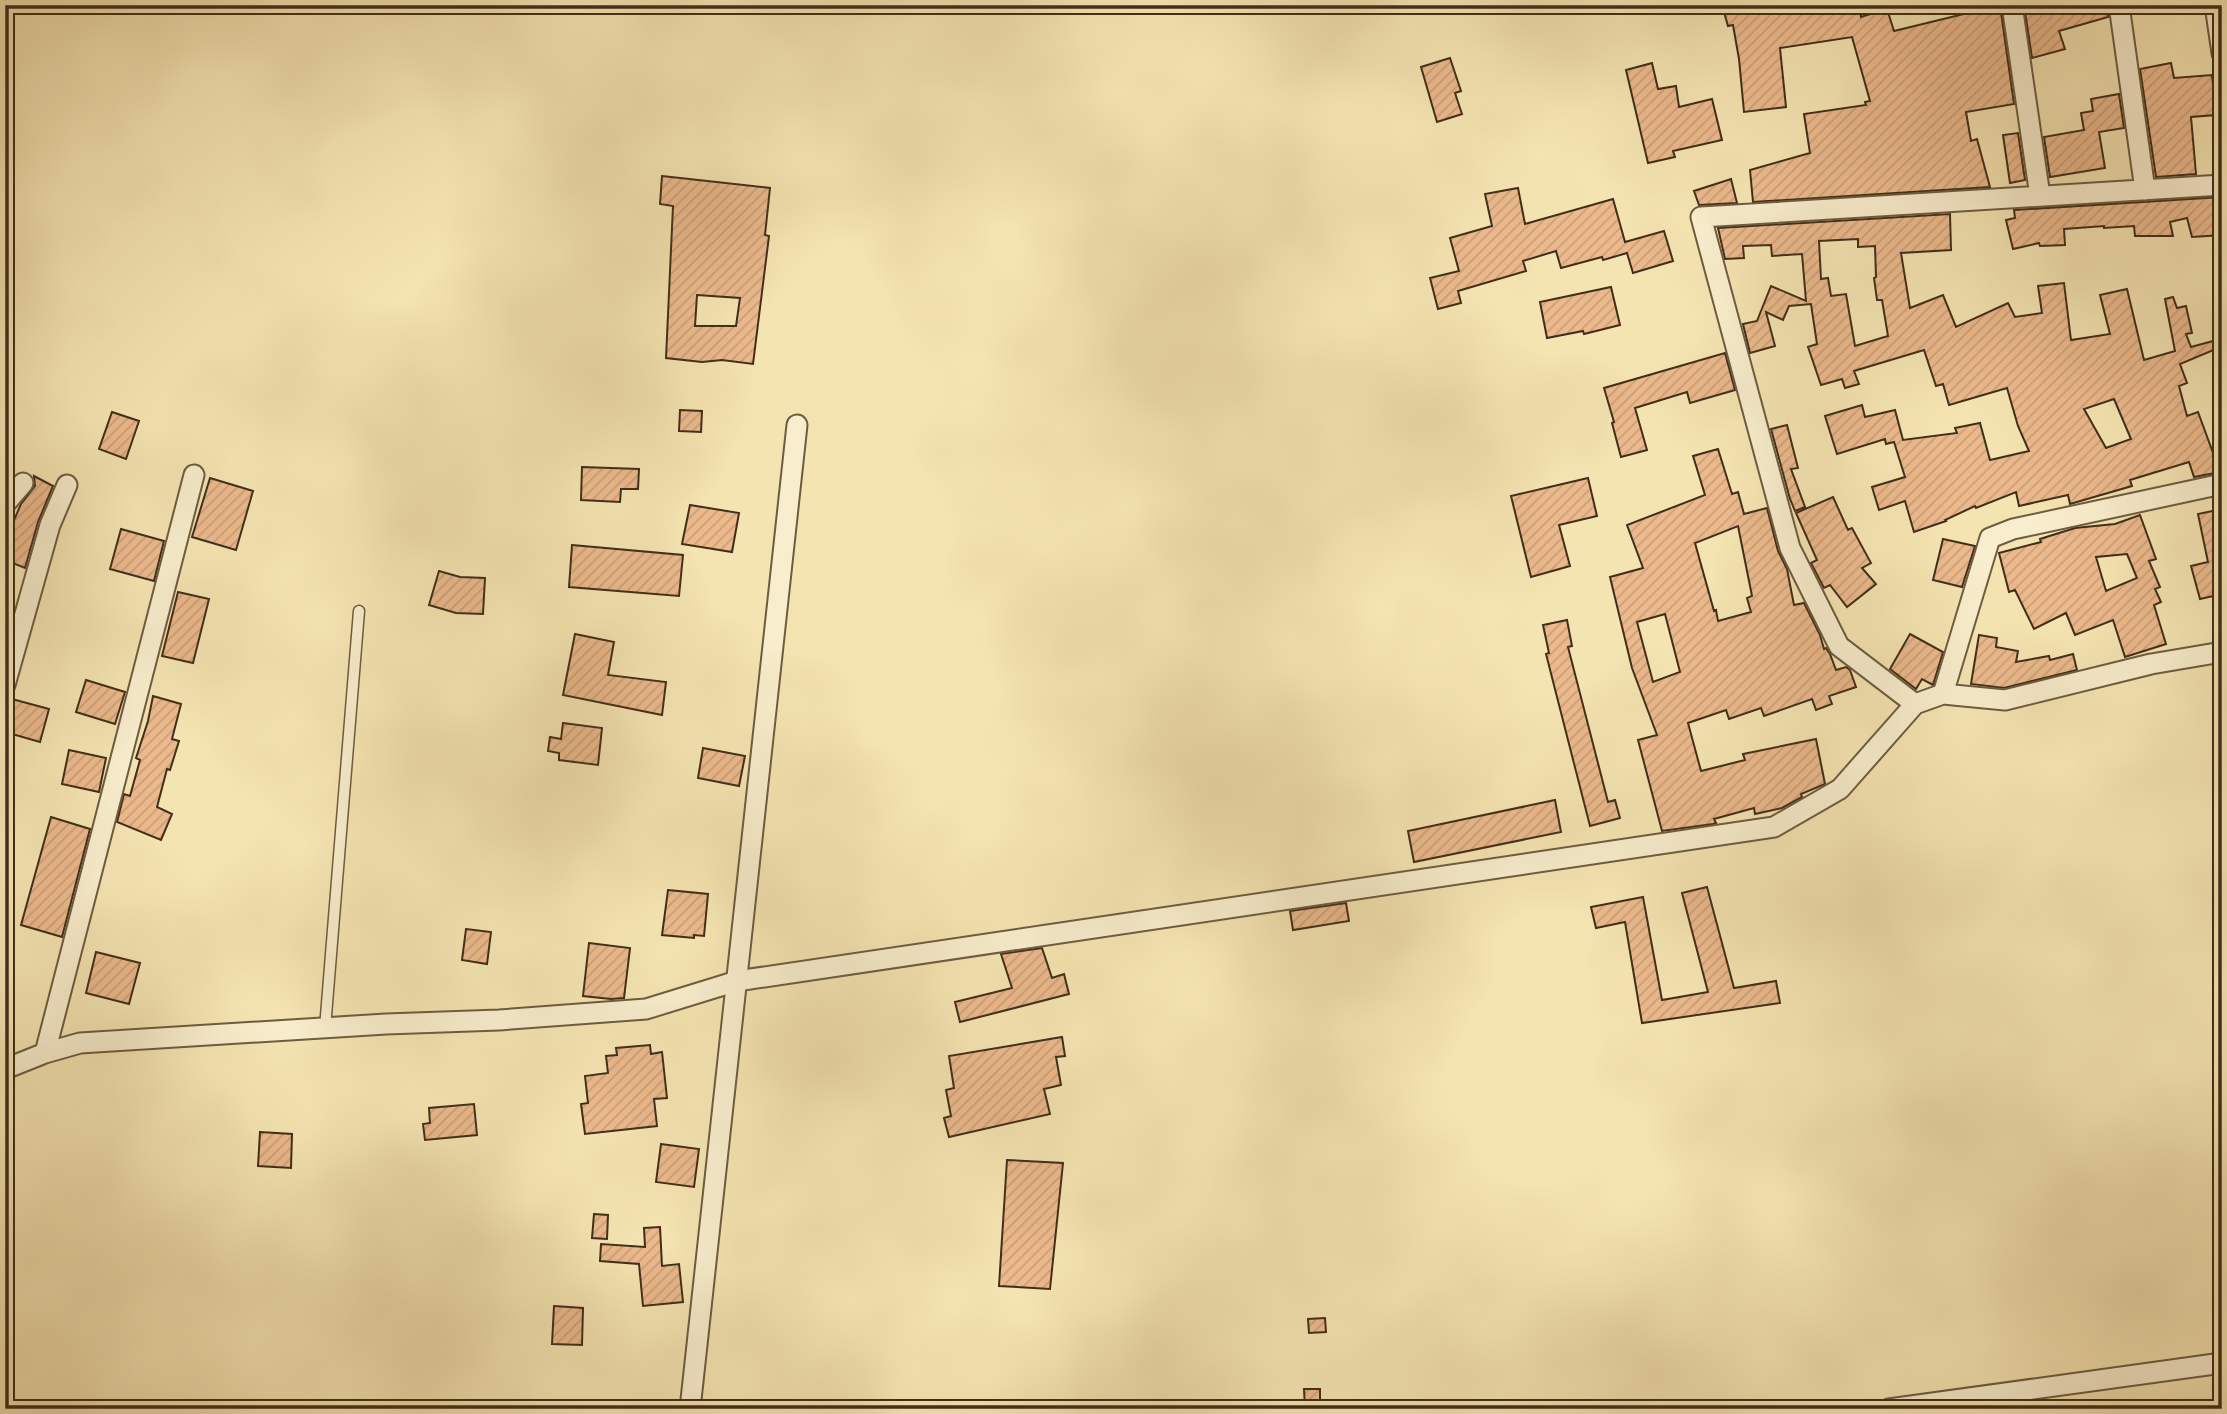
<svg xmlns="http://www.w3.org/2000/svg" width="2227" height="1414" font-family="'Sorts Mill Goudy',serif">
<defs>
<pattern id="building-hatch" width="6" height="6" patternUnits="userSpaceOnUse" patternTransform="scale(1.75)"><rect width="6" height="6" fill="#ebb98c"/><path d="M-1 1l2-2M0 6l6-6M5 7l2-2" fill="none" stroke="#cb9f78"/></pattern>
</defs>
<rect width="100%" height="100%" fill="#f4e4b1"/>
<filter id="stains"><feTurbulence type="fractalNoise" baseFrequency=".00286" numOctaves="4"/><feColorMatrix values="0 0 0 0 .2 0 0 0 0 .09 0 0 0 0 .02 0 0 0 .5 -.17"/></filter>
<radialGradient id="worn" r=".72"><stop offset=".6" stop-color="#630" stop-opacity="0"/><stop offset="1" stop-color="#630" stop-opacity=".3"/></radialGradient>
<!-- building -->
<path fill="url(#building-hatch)" stroke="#412e1a" stroke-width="2" fill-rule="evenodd" d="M1722,5H1859L1861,17L1887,9L1894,31L1968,13L1967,5H2000L2014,104L1966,112L1971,141L1977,139L1990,187L1753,202L1750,170L1810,153L1804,114L1866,105L1865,102L1870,101L1852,37L1780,48L1786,107L1744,112L1739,59L1733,25L1728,26Z
M2024,5H2107L2108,17L2059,31L2065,49L2032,58Z
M1450,58L1461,91L1455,93L1462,114L1437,122L1421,67Z
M1652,63L1658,89L1676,86L1679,107L1712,99L1722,140L1673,151L1675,157L1648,163L1626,70Z
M2171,63L2174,78L2212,75L2216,115L2191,117L2196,174L2156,177L2140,69Z
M2119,94L2124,128L2099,132L2105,168L2050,177L2044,137L2084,130L2081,113L2093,111L2091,99Z
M2018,133L2025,180L2010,183L2003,135Z
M662,176L770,188L765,235L769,236L753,364L722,360L702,362L666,358L673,206L660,204ZM697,295L740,298L736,326H695Z
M1731,179L1737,203L1699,205L1694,191Z
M1518,188L1525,224L1613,199L1625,242L1664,231L1673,261L1633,273L1627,253L1603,260L1602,257L1561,268L1556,251L1523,261L1526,271L1458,291L1461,303L1438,309L1430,278L1459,271L1450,238L1492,226L1485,194Z
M2222,197V235L2192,237L2187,218L2170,222L2173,236H2135L2134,226L2104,228V226L2064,229L2065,245L2040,246L2039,243L2013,249L2006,220L2015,218L2014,210Z
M1950,214L1951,250L1901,253L1910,308L1943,295L1956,327L2008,303L2015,317L2042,313L2038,286L2064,283L2071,340L2110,334L2100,295L2127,289L2144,360L2175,351L2165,299L2173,297L2177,308L2186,306L2192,333L2186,334L2191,347L2213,341L2216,349L2180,364L2187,383L2179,386L2187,416L2198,412L2220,472L2194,477L2189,462L2130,480L2132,486L2070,504L2068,495L2019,506L2016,492L1976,508L1975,506L1945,520L1946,521L1914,532L1905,501L1879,510L1872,487L1905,477L1894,442L1886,444L1885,439L1837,454L1825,416L1862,405L1865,417L1895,410L1903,440L1957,433L1955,428L1980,423L1990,460L2029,451L2018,426L2007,388L1949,405L1943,384L1936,386L1924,350L1854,371L1859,384L1845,388L1842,379L1821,385L1808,347L1817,344L1811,304L1789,306L1783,320L1766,312L1775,346L1750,353L1743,324L1757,321L1771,286L1806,301L1802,254L1772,256L1771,245L1743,246L1744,258L1725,259L1718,228ZM1858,239V247L1875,246L1876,277L1874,278L1877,300H1882L1888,336L1855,346L1846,294L1831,296L1828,278L1821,279L1819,241ZM2114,399L2131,439L2106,448L2084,409Z
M1611,287L1620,325L1584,334L1583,331L1547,338L1540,302Z
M1725,353L1735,390L1690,403L1687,392L1635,408L1647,450L1621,457L1612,423L1614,422L1604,388Z
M680,410L702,411L701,432L679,431Z
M112,412L139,421L126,459L99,449Z
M1787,425L1798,468L1791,469L1805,507L1795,511L1790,499L1771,429Z
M1718,449L1732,494L1738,492L1744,514L1767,508L1778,551L1787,569L1794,605L1804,603L1820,635L1824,649L1826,648L1830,654L1836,670L1846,667L1850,670L1856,687L1829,696L1832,704L1816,710L1812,699L1764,716L1761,708L1729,719L1726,710L1688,723L1701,771L1745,760L1743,754L1816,739L1825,784L1801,794L1802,797L1782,808L1755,814L1754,808L1714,819L1716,823L1713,824L1662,831L1638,740L1657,735L1632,668L1610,577L1643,568L1627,525L1705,495L1693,456ZM1738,526L1752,596L1747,598L1751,612L1718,621L1716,610L1714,611L1695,543ZM1665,614L1680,672L1653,682L1637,622Z
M582,467L639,469L638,489H621L620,502L581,500Z
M34,476L53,486L38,522L25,568L5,560V541L21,504L35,486Z
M210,478L253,491L236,550L192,537Z
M1588,478L1597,516L1559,525L1570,566L1531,577L1511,496Z
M1833,497L1848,530L1852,528L1871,563L1862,568L1876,584L1847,607L1830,585L1824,588L1811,563L1817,560L1796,513Z
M690,505L739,513L732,552L682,544Z
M2222,509V594L2200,599L2191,566L2208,562L2198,514Z
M2140,515L2156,559L2149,561L2160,587L2155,589L2161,602L2154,605L2166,644L2125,657L2113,620L2075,635L2066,613L2034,629L2015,590L2009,592L1999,553L2041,542L2040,539L2075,528L2115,524ZM2127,554L2137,578L2106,591L2096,557Z
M121,529L164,541L154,581L110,569Z
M1943,539L1975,546L1962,587L1933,580Z
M572,545L683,555L679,596L569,587Z
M439,571L460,577L485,578L483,614L456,613L429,605Z
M178,592L209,599L193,663L162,656Z
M1567,620L1572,646L1568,647L1608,802L1615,800L1620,818L1590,826L1546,654L1549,653L1543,625Z
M575,634L614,642L608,675L666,682L662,715L563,695Z
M1910,634L1943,652L1933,685L1922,679L1916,689L1890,669Z
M1979,635L1997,638L1996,647L2018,651L2016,662L2049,656L2050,660L2073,654L2077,670L2004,688L1971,684Z
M86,680L125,692L115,724L76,712Z
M153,696L181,704L172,739L179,741L170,770L167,769L157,807L172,814L161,840L117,822L124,794L130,796L140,760L136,758L148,721Z
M12,699L49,709L40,742L5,732V721Z
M563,723L602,728L598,765L559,760V753L548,751L550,737L561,739Z
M703,748L745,756L739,786L698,778Z
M69,750L106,758L99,792L62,784Z
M1555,800L1561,832L1414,862L1408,831Z
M51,817L90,829L62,937L21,925Z
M1707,887L1734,988L1776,981L1780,1003L1642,1023L1625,922L1596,928L1591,907L1643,897L1662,1000L1708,992L1682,893Z
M668,890L708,894L704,936L694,935V938L662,935Z
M1346,903L1349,921L1293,930L1290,911Z
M466,929L491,932L487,964L462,960Z
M589,943L630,948L624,998L611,999L583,996Z
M1042,948L1052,978L1064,974L1069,994L960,1022L955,1002L1012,988L1001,954Z
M96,952L140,963L129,1004L86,993Z
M1062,1037L1065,1056L1056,1057L1061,1085L1044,1089L1050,1114L949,1137L944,1118L951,1116L946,1090L954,1088L949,1056Z
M650,1045L651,1054L662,1052L667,1098L654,1099L657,1126L585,1134L581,1104L588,1103L585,1076L608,1073L606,1056L617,1055L616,1048Z
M474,1104L477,1135L425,1140L423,1124L430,1123L429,1108Z
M260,1132L292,1134L291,1168L258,1166Z
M661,1144L699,1149L694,1187L656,1182Z
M1007,1160L1063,1163L1050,1289L999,1286Z
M594,1214L608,1215L607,1239L592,1238Z
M660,1227L662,1266L679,1264L683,1302L643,1306L639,1264L600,1261L601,1244L645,1247L644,1228Z
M554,1306L583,1308L582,1345L552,1344Z
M1325,1318L1326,1332L1309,1333L1308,1319Z
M1304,1389H1320V1409H1305Z"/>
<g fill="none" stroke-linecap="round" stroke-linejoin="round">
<defs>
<path id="service" d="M325,1028L359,611"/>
<path id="minor" d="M2012,5L2040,196
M2119,5L2145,190
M2215,5L2222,53
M5,504L23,483
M5,685L50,525L67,485
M1943,694L1990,538L2013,529L2222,484
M1915,704L1839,646L1790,548L1701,217L2222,185
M45,1053L194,475
M5,1069L45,1053L80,1043L386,1024L499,1020L646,1009L737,981L1774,827L1840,789L1915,704L1943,694L2005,700L2151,664L2222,652
M690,1409L797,425
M1889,1409L2222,1363"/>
</defs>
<!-- service casing -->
<use href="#service" stroke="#6e5c40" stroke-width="13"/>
<!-- minor casing -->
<use href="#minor" stroke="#6e5c40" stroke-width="23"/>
<!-- service -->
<use href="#service" stroke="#f8edcc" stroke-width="10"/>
<!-- minor -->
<use href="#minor" stroke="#f8edcc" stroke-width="19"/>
</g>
<!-- margin -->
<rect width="2227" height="1414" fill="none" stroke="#f4e4b1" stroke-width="28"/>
<rect x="7" y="7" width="2213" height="1400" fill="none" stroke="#412e1a" stroke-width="3.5"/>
<rect x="14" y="14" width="2199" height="1386" fill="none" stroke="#412e1a" stroke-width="2"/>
<rect width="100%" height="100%" filter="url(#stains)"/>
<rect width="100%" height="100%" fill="url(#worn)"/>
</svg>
